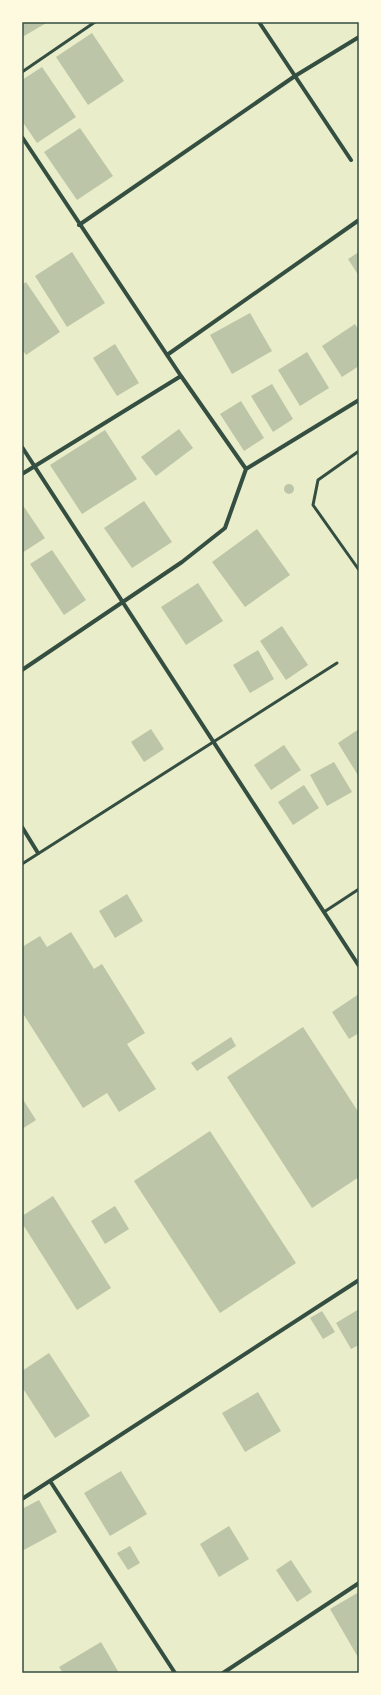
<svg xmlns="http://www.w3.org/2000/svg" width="381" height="1695" font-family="Montserrat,sans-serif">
<rect width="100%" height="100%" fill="#e9edc9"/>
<!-- building -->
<path fill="#bcc5a7" d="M22,22H48L24,36L22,32Z
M92,33L124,81L88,105L56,57Z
M42,67L76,117L37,143L22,121V80Z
M80,128L113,176L77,200L44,152Z
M72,252L105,303L67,327L35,276Z
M359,252V276L348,259Z
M26,282L60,332L26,355L22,349V285Z
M250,313L272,351L232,374L210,335Z
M355,324L359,331V366L342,377L322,346Z
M115,344L139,383L117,396L93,358Z
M307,352L329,388L300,406L278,370Z
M272,384L293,419L273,432L251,396Z
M241,401L264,438L244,451L220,414Z
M179,429L193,448L156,476L141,457Z
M105,430L137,479L82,514L50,465Z
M284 489a5 5 0 1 1 10 0a5 5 0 1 1-10 0Z
M144,501L172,542L132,568L104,528Z
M22,504L45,538L22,553Z
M257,529L290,575L245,607L212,562Z
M52,550L86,600L64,615L30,564Z
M198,583L223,621L186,645L161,607Z
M282,626L308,665L286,680L260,641Z
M258,650L274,679L250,693L233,665Z
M151,729L164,749L144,762L131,742Z
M359,729V777L338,743Z
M284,745L301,770L271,790L254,765Z
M334,762L352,792L327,806L310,775Z
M304,785L319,808L293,825L278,802Z
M127,894L143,921L115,938L99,911Z
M71,932L94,969L102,964L145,1033L127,1044L156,1089L119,1112L107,1093L83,1108L22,1012V947L40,936L47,947Z
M359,994V1033L349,1039L332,1012Z
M303,1027L359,1113V1177L312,1208L227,1077Z
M231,1037L236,1046L197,1071L191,1063Z
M22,1098L36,1120L22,1129Z
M210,1131L296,1263L220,1313L134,1181Z
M53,1196L111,1288L77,1310L22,1223V1216Z
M115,1206L129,1229L105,1244L91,1221Z
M359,1309V1345L351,1349L336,1323Z
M322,1311L335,1332L323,1339L310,1318Z
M49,1353L90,1416L55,1438L22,1387V1371Z
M258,1392L281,1431L245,1452L222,1413Z
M121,1471L147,1514L110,1536L84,1493Z
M39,1500L57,1532L22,1551V1509Z
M229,1526L249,1559L219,1577L200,1544Z
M130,1546L140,1563L128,1570L117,1553Z
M291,1560L312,1592L297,1602L276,1570Z
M359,1592V1659L330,1609Z
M101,1642L119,1673H63L59,1667Z"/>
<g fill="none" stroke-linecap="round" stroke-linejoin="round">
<!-- service -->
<path stroke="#344e41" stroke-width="3" d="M22,72L95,22
M359,451L318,480L313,505L359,570
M22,864L337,663
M324,912L359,889"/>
<!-- minor -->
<path stroke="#344e41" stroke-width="4" d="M259,22L351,160
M22,137L181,376L246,469
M79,225L295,76L359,37
M167,355L359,220
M22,447L359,966
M22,474L181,376
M22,670L182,562L225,528L246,469L359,400
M22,827L38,853
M50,1481L175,1673
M22,1499L359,1280
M223,1673L359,1583"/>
</g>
<!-- border -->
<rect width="381" height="1695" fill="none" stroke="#fefae0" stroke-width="46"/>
<rect x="23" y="23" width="335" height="1649" fill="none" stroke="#344e41" stroke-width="1.5"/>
</svg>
